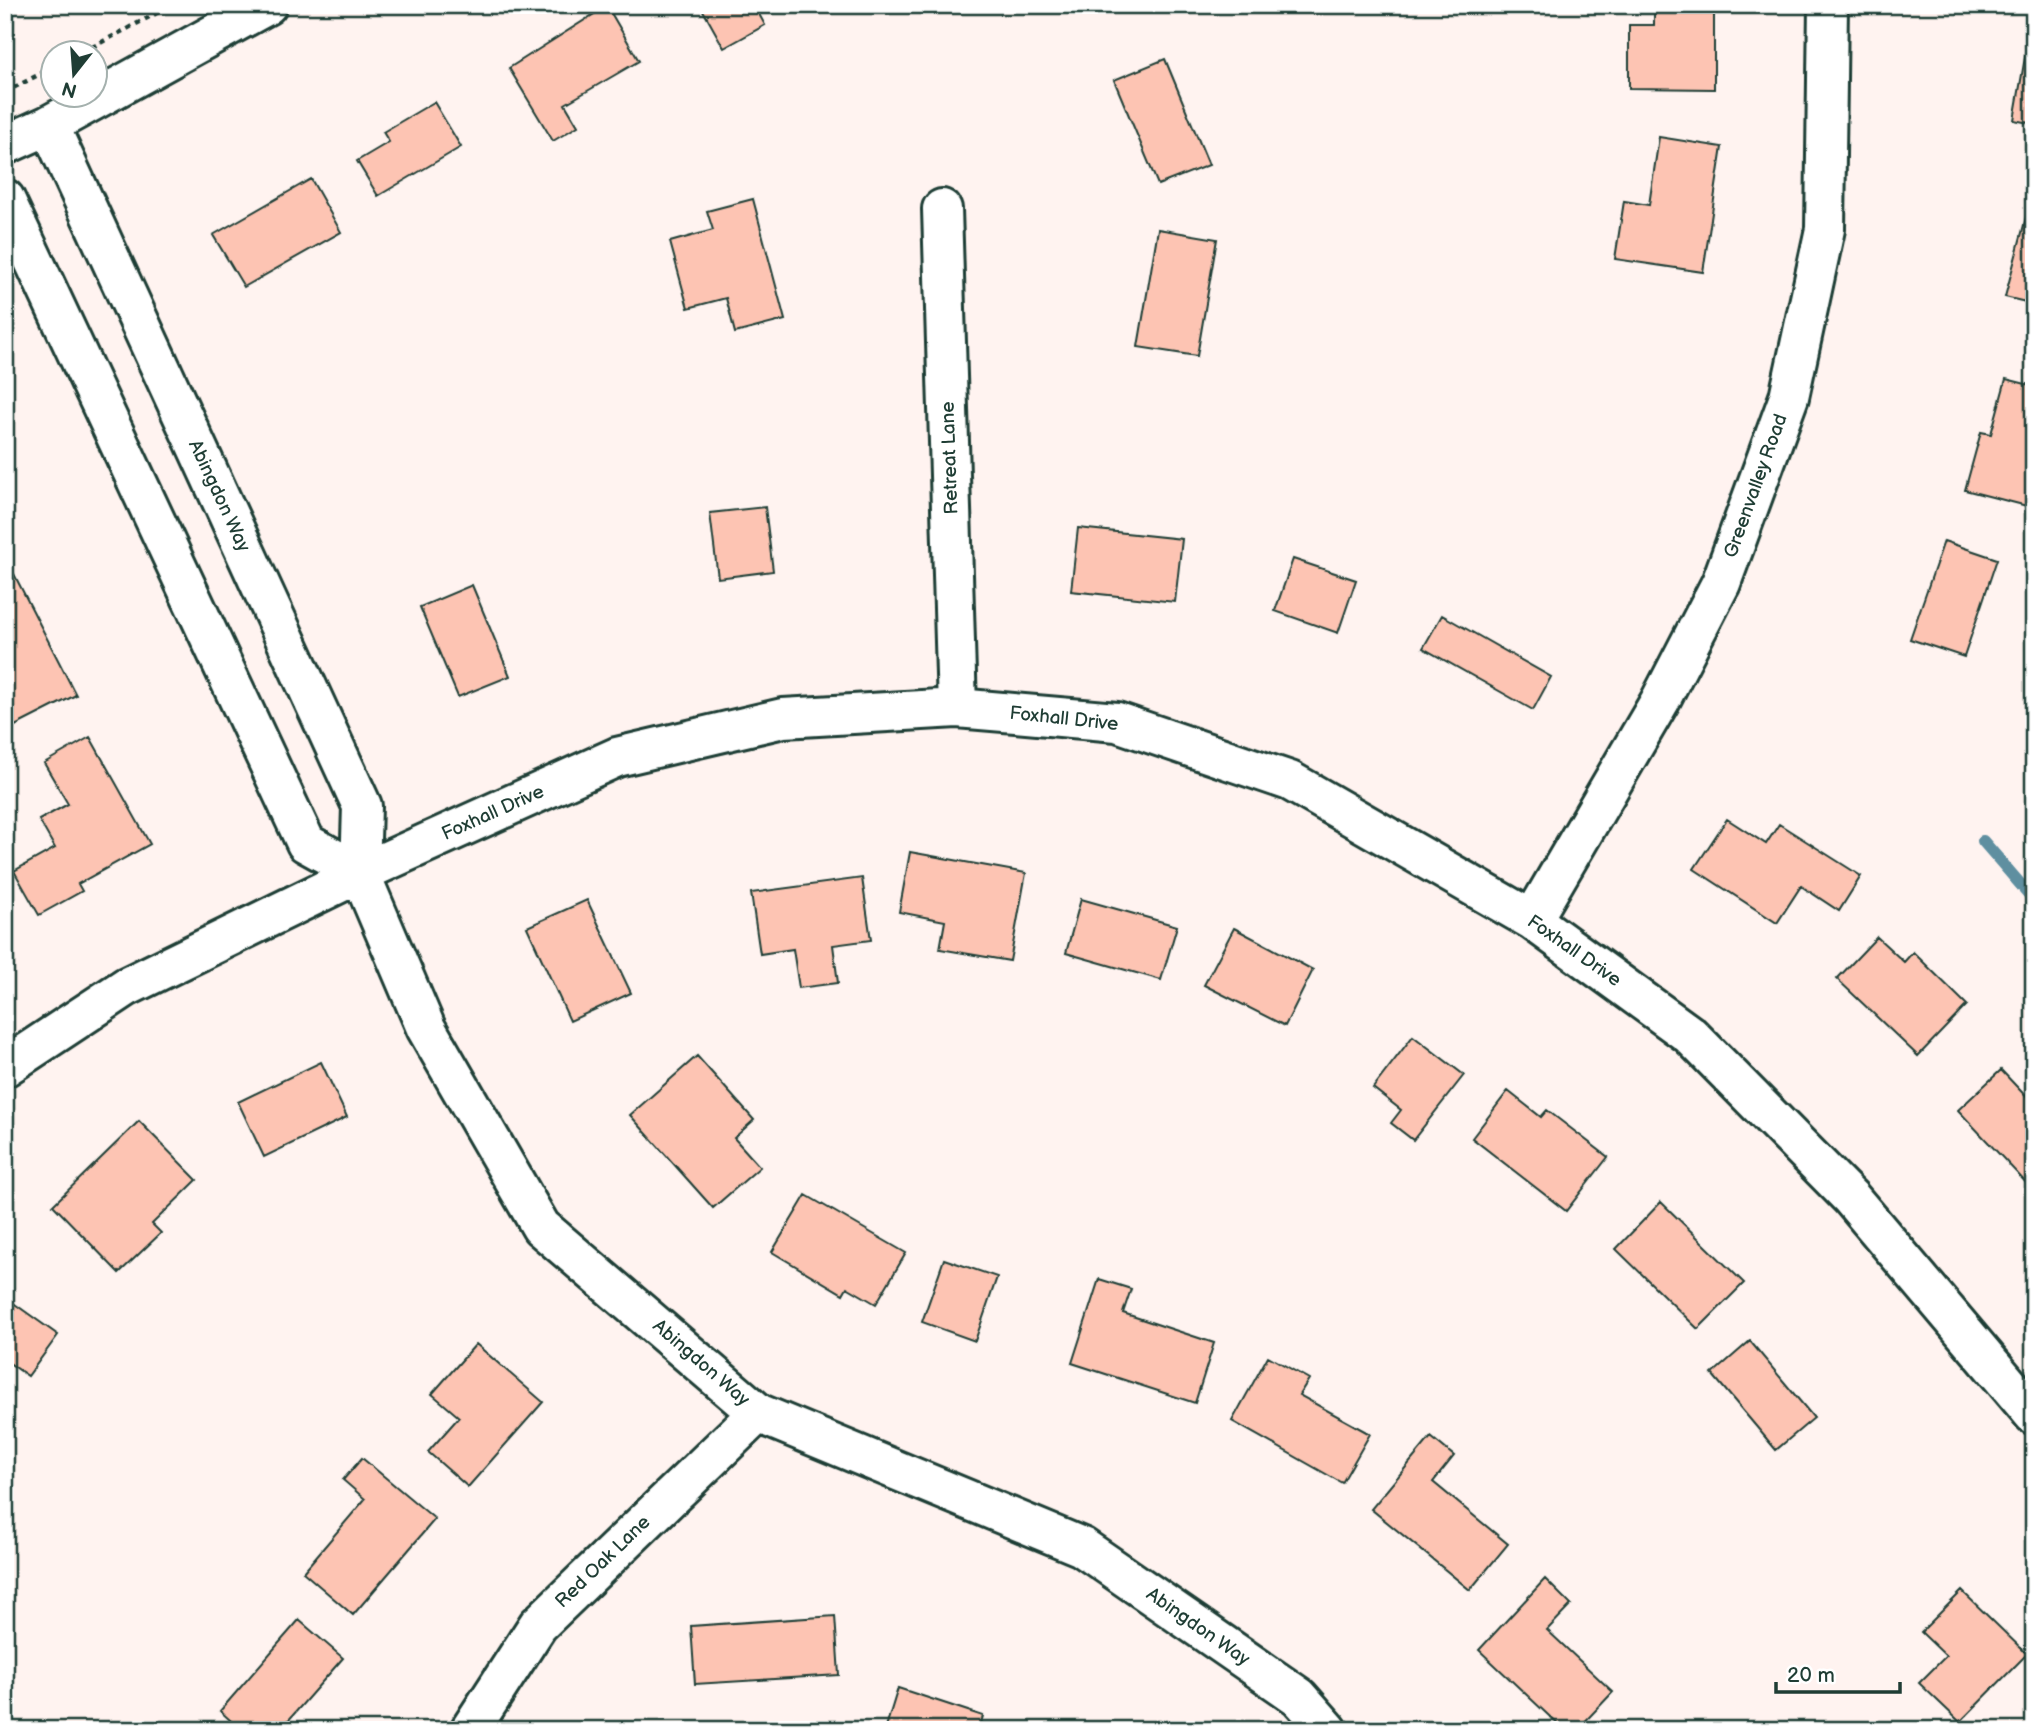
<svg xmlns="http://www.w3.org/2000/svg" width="2039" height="1735" font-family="'Balsamiq Sans',sans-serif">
<rect width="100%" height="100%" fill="#fff3f0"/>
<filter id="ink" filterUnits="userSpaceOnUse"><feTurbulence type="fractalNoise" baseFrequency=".0143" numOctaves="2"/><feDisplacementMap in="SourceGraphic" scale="14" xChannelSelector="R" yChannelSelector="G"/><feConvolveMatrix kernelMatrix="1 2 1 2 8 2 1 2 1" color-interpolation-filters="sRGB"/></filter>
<g filter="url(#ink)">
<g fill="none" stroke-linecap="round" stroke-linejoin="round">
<!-- stream -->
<path stroke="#5e8fa0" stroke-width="12" d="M1983,841L2034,900"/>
</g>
<!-- building -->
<path fill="#fdc4b3" stroke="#1f3d34" stroke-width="2" d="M700,5H754L765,25L724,48Z
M1654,5H1714V89L1629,88V25H1654Z
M607,6L639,61L565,104L578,126L553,141L509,68Z
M2034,6V124L2014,120Z
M1165,59L1209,165L1158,185L1114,80Z
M434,102L461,147L378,196L357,161L389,142L383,132Z
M1659,137L1722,147L1703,272L1615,259L1624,201L1649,205Z
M311,179L341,232L244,287L213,235Z
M753,199L785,320L735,333L726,298L688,308L670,242L713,230L707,211Z
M2029,206L2034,207V304L2005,297Z
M1158,229L1217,239L1197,356L1138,347Z
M2006,379L2034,386V480L2027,506L1965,490L1981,432L1991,434Z
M765,507L773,571L718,578L710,513Z
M1078,528L1182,539L1175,602L1071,591Z
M1944,541L1997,559L1964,657L1910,639Z
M1293,559L1356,580L1338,633L1275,611Z
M14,574L76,695L5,731V578Z
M472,585L510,676L458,697L420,607Z
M1442,615L1551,677L1533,710L1423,648Z
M90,737L150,844L78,884L82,891L39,915L14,871L55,848L39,820L68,804L44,763Z
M1727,819L1766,844L1779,824L1861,876L1839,911L1801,886L1777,923L1694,869Z
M910,852L1026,873L1010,961L940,949L945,921L899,912Z
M862,878L871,940L833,945L838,983L799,988L793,949L760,954L751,893Z
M1081,899L1177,926L1161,980L1066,953Z
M587,900L631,993L570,1021L527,927Z
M1234,928L1313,970L1285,1026L1204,985Z
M1877,937L1904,962L1913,952L1967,1005L1918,1056L1837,979Z
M1413,1036L1464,1075L1413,1140L1391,1123L1401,1110L1373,1088Z
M697,1056L754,1120L734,1138L760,1167L713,1208L630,1115Z
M321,1062L347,1117L264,1157L238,1102Z
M2001,1070L2034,1105V1180L2028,1185L1958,1110Z
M1508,1091L1541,1117L1547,1110L1608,1157L1566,1211L1472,1138Z
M139,1121L197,1180L152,1224L161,1233L119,1273L53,1205Z
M806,1195L906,1253L876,1304L847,1287L843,1294L772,1252Z
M1661,1202L1744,1283L1698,1329L1616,1249Z
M944,1259L997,1277L975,1341L922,1322Z
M1099,1279L1131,1289L1123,1313L1214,1343L1195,1403L1072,1363Z
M5,1297L58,1335L28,1376L5,1360Z
M1750,1341L1814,1418L1776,1450L1712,1374Z
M476,1344L543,1402L468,1487L428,1452L459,1417L432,1394Z
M1268,1356L1309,1379L1299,1395L1370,1434L1342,1483L1232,1421Z
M1431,1437L1454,1456L1433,1482L1508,1544L1470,1590L1371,1509Z
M362,1458L435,1519L353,1615L303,1572L365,1499L343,1480Z
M1545,1579L1571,1605L1547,1630L1613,1692L1577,1730H1564L1479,1650Z
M1962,1591L2027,1654L1960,1722L1919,1683L1946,1656L1921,1632Z
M835,1616L839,1675L695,1684L691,1626Z
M299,1620L343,1658L280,1730H241L220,1711Z
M898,1688L983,1716L979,1730H885Z"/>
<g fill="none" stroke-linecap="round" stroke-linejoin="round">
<defs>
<path id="minor" d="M49,125L362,806L360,873L426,1028L541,1227L758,1413L1082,1547L1299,1697L1328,1730
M5,145L49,125L267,5
M5,199L306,843L360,873
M942,209L957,708
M1532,920L1660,701L1721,583L1789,397L1825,229L1828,5
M5,1067L126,987L360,873L617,757L783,718L957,708L1117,722L1290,781L1532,920L1690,1035L1851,1198L2034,1415
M470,1730L538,1625L758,1413"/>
</defs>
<!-- minor casing -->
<use href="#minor" stroke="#1f3d34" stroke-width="44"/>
<!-- path -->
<path stroke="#1f3d34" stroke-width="4.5" stroke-dasharray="5 5" stroke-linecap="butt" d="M83,52L172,5
M5,92L52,68"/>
<!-- minor -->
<use href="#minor" stroke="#fff" stroke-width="38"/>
</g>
</g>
<g text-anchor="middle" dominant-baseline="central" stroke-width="5" stroke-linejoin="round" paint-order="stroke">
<!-- street labels -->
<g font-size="19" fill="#1f3d34" stroke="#fff">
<text transform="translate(950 458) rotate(-92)">Retreat Lane</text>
<text transform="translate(1756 486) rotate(-70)">Greenvalley Road</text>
<text transform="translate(219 496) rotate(65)">Abingdon Way</text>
<text transform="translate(1064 719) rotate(6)">Foxhall Drive</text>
<text transform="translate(493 813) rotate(-24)">Foxhall Drive</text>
<text transform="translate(1574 951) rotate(35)">Foxhall Drive</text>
<text transform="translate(701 1363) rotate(41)">Abingdon Way</text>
<text transform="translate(603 1562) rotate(-44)">Red Oak Lane</text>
<text transform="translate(1198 1627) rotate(35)">Abingdon Way</text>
</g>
</g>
<!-- margin -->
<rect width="2039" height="1735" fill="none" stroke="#fff" stroke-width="28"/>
<rect x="14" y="14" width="2011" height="1707" fill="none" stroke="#1f3d34" stroke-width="2.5" filter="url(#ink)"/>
<!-- north arrow -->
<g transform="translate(74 74) rotate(197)"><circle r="33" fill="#ffffff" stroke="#a5b1ae" stroke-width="2"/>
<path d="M0-5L12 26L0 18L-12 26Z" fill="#1f3d34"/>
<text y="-10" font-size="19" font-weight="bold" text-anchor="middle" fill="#1f3d34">N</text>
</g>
<!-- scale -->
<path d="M1776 1682v10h124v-10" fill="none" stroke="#1f3d34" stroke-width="3.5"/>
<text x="1787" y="1682" font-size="21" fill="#1f3d34" stroke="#ffffff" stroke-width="5" paint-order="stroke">20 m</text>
</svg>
